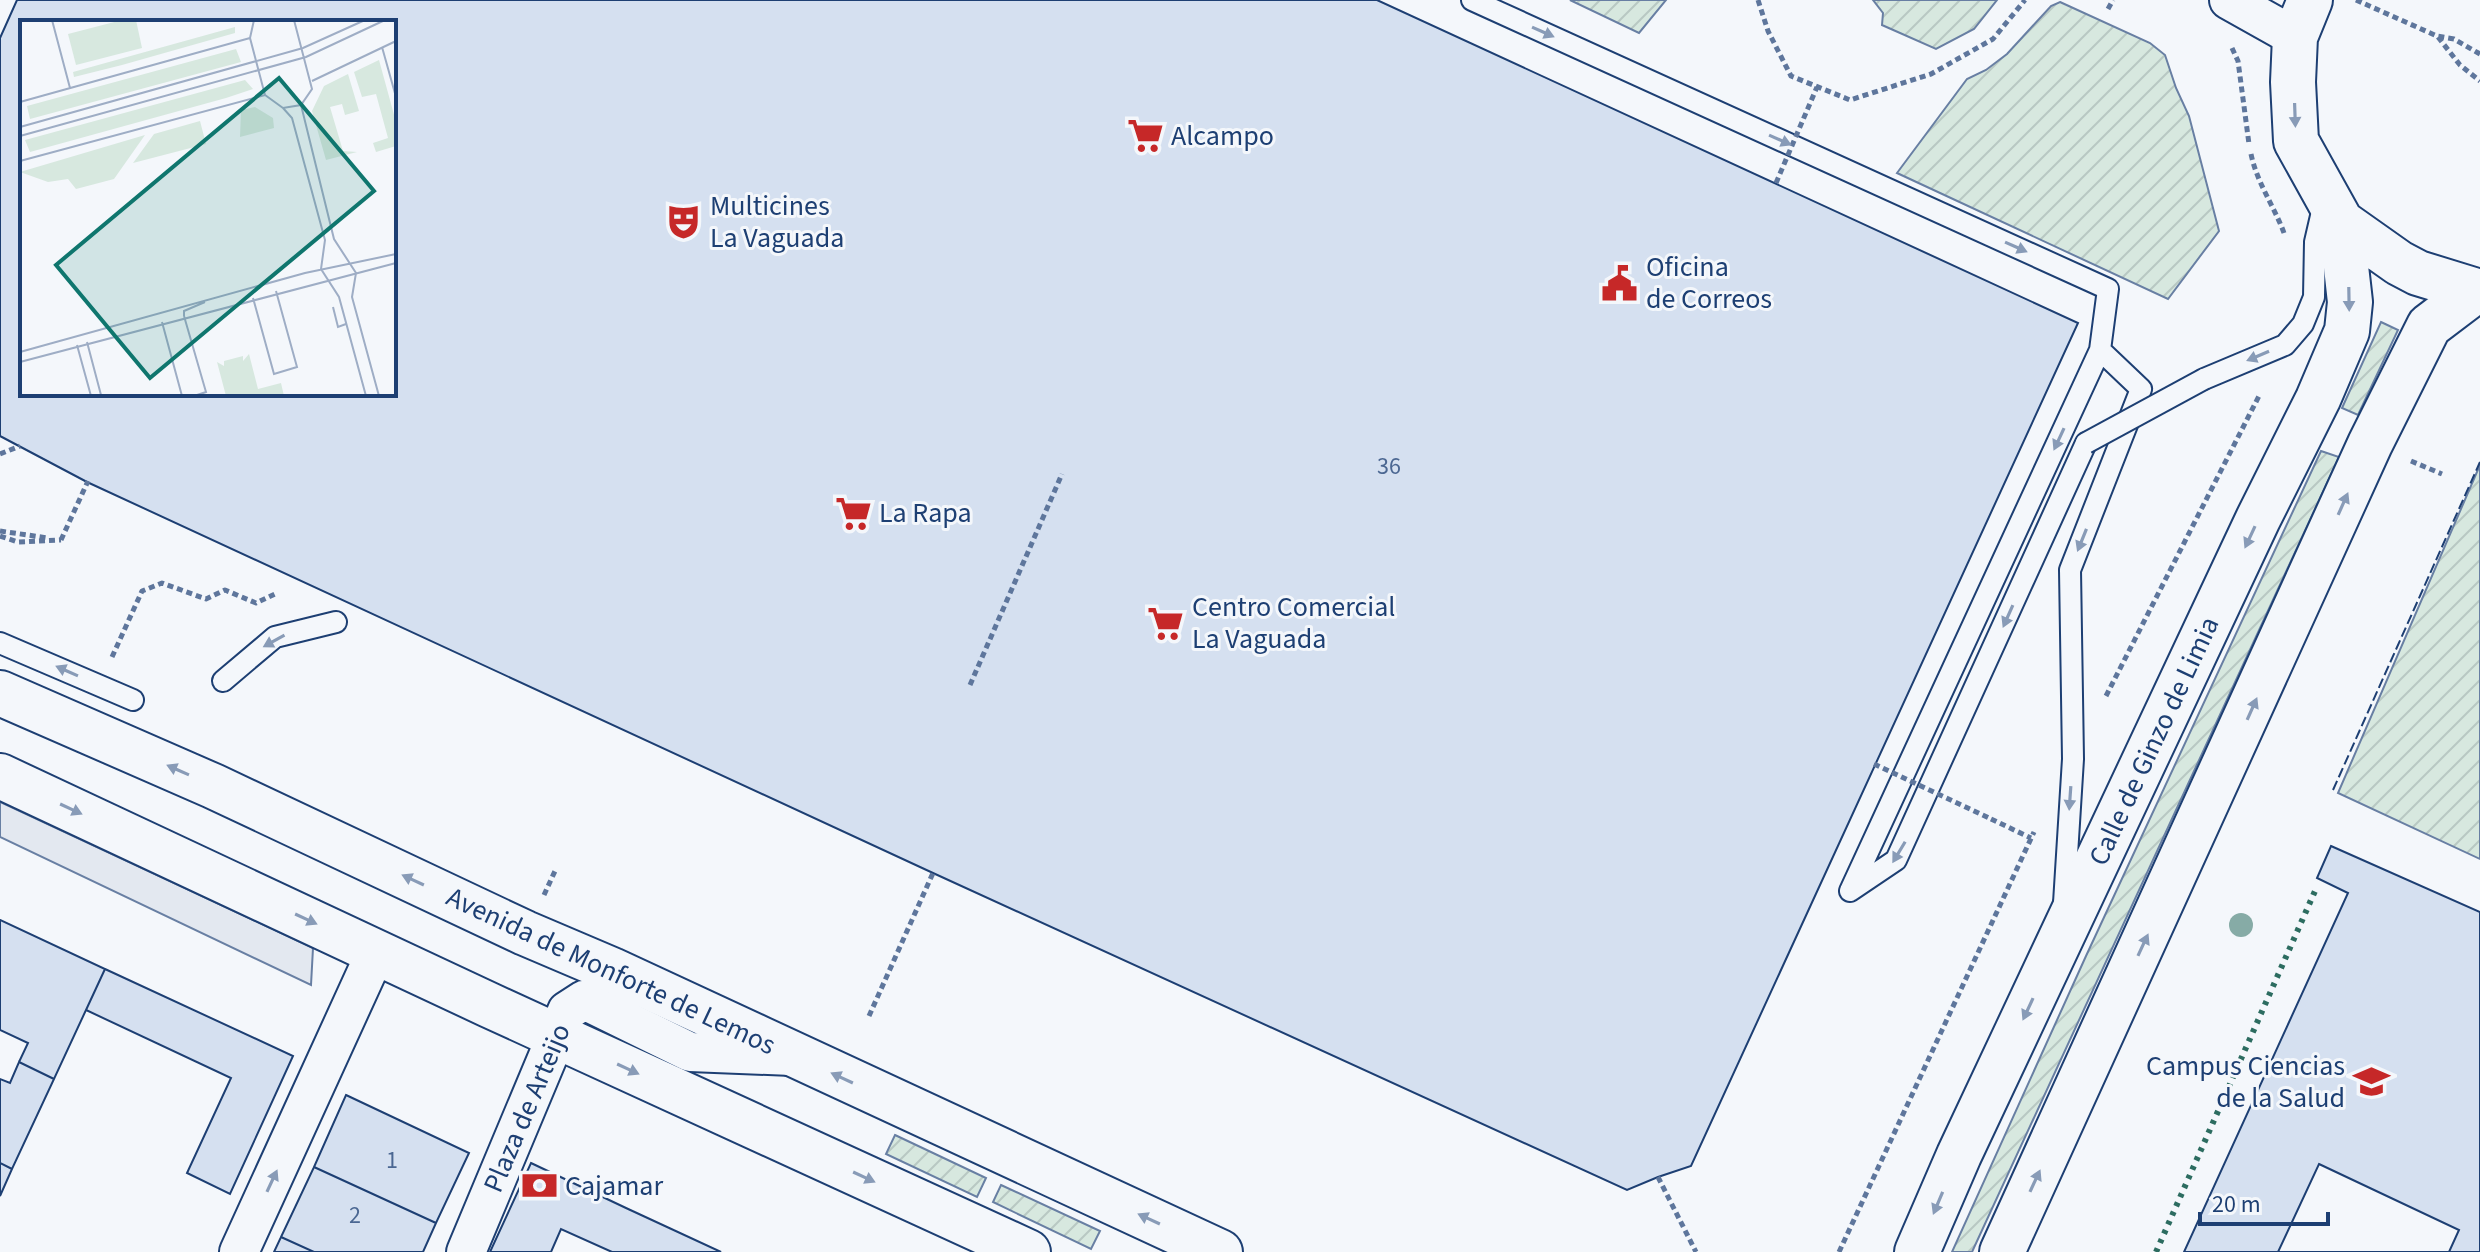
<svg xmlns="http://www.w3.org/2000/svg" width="2480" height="1252" font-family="'Source Sans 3',sans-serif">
<defs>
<pattern id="garden-furrows" width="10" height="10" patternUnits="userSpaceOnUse" patternTransform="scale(2)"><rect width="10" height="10" fill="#d7e8df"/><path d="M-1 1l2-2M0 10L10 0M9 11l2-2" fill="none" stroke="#b8c8c3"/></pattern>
</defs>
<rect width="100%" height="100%" fill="#f4f7fb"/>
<!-- garden -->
<path fill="url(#garden-furrows)" stroke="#687fa3" stroke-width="2" d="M1570,0H1666L1639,33Z
M1873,0H1997L1974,29L1936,49L1882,25L1883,13Z
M2060,2L2150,43L2165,55L2176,88L2189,116L2219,231L2168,299L1897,173L1967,79L1986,70L2007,54L2051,6Z
M2381,322L2398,330L2358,415L2342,408Z
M2321,451L2339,457L1972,1252H1952L2086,956Z
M2480,465V859L2338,793Z
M895,1135L986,1178L977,1197L886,1154Z
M1001,1185L1100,1231L1091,1249L993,1202Z"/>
<!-- parking -->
<path fill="#e3e8f0" stroke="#687fa3" stroke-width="2" d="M0,802L313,948L311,985L0,837Z"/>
<!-- building -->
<path fill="#d5e0f0" stroke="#1d3f73" stroke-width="2" fill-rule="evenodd" d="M17,0H1377L2078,323L1691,1166L1658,1177L1627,1190L933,873L87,482L0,436V38ZM22,22H394V394H22Z
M2331,846L2480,912V1252H2184L2348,893L2317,878Z
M0,920L105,969L54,1079L19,1062L28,1043L0,1030Z
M105,969L293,1056L230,1194L187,1173L231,1078L86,1010Z
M19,1062L54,1079L12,1169L0,1163V1079L10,1083Z
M346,1095L469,1153L436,1223L314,1167Z
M0,1163L12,1169L0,1196Z
M531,1163L626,1208L721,1252H612L561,1229L551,1252H490Z
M2319,1164L2459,1230L2449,1252H2278Z
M314,1167L436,1223L423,1252H314L281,1237Z
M281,1237L314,1252H274Z"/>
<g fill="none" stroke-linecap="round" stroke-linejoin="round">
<defs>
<path id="service" d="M1472,0L2108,289L2100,350L1850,891
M2204,379L2285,345L2303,324L2314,297L2315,242L2324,203
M0,643L133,700
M223,681L275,637L336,622
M1850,891L1896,860L2086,443
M2064,903L2073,759L2070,570L2141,389L2100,350"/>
<path id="minor" d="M2229,0L2295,37
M239,1252L376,952
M466,1252L567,1011L584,1000L690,1052L792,1056"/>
<path id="tertiary" d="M0,693L213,786L525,933L612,970L1220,1252
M0,776L489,1005L1028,1252"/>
<path id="secondary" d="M2310,0L2295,37L2293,82L2296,141L2341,222L2399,263L2418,273L2480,292
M1917,1252L1959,1155L2258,519L2318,399L2347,331L2350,302L2341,222
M2002,1252L2370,444L2429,326L2474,292"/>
</defs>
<!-- service casing -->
<use href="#service" stroke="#1d3f73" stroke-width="24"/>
<!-- minor casing -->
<use href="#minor" stroke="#1d3f73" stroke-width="42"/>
<!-- tertiary casing -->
<use href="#tertiary" stroke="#1d3f73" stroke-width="48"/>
<!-- secondary casing -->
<use href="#secondary" stroke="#1d3f73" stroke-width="48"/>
<!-- path -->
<path stroke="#5e769c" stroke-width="5" stroke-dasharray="6 4" stroke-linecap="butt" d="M1758,0L1768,31L1791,76L1850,100L1931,74L1993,39L2025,0
M2356,0L2437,36L2454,39L2480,54
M2108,9L2113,0
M2438,37L2460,65L2480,81
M2232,48L2238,61L2249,144
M2251,154C2257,183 2274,206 2284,233
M0,454L20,446
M2411,461L2442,474
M0,531L48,538
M0,536L18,542L61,540
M61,540L88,481
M112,657L142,591L162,583L206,599L225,590L256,603L277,593
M970,685L1062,474
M2106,696L2260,394
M1991,819L2031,838
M544,895L555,871
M869,1016L933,873
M1658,1177L1696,1252
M1839,1252L2034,832"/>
<!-- service -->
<use href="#service" stroke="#f4f7fb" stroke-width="20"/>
<!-- minor -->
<use href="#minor" stroke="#f4f7fb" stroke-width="38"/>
<!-- tertiary -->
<use href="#tertiary" stroke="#f4f7fb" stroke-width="44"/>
<!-- secondary -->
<use href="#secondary" stroke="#f4f7fb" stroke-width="44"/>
<defs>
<path id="service-bridge" d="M2086,443L2204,379"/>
</defs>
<!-- service-bridge casing -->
<use href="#service-bridge" stroke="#1d3f73" stroke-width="24" stroke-linecap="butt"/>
<!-- path-bridge -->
<path stroke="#5e769c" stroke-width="5" stroke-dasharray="6 4" stroke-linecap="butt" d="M1776,183L1817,87
M1874,764L1991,819"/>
<!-- service-bridge -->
<use href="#service-bridge" stroke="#f4f7fb" stroke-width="20"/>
<!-- hedge -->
<path stroke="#2c6c60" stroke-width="6" stroke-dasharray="4 6" stroke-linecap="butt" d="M2156,1252L2315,891"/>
<!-- fence -->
<path stroke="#1d3f73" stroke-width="2" stroke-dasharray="10 4" stroke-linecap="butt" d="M2333,790L2480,462"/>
</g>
<!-- trees -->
<circle fill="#86aba6" cx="2241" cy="925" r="12"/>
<!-- one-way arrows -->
<defs><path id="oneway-solid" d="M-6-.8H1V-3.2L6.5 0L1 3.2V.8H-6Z" transform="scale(2)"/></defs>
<g fill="#889bb7">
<use href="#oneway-solid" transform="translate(1543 32) rotate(24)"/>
<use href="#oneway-solid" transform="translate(2295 115) rotate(88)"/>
<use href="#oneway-solid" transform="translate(1780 140) rotate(24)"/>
<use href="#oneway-solid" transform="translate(2016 247) rotate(24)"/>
<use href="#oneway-solid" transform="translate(2349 299) rotate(89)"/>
<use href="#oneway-solid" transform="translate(2258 356) rotate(157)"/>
<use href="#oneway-solid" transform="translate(2059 439) rotate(115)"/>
<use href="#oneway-solid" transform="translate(2343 504) rotate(-66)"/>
<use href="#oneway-solid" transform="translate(2250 537) rotate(115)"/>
<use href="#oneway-solid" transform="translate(2082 540) rotate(112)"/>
<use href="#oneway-solid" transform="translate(2008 616) rotate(114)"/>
<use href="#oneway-solid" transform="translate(274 641) rotate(151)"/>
<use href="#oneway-solid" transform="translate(67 671) rotate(-156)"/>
<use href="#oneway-solid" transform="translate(2252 709) rotate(-66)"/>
<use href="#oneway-solid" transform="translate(178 770) rotate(-156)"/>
<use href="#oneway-solid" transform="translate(2070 798) rotate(94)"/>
<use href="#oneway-solid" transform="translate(71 809) rotate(25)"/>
<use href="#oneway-solid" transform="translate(1899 852) rotate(121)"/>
<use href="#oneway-solid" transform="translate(413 880) rotate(-155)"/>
<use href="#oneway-solid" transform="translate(306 919) rotate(25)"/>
<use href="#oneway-solid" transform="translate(2143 945) rotate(-65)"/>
<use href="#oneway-solid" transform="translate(2028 1009) rotate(115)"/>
<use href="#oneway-solid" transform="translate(628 1069) rotate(25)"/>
<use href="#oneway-solid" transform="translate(842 1078) rotate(-155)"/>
<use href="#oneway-solid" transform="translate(864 1177) rotate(25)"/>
<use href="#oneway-solid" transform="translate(272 1181) rotate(-65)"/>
<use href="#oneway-solid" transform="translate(2035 1181) rotate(-65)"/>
<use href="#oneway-solid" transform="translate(1938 1203) rotate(113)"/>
<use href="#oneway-solid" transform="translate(1149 1219) rotate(-155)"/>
</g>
<!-- icons -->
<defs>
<symbol id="supermarket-bare" viewBox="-9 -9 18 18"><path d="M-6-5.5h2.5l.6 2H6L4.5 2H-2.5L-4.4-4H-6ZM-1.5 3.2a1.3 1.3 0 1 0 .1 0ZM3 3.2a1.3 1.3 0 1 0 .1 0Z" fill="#c62828" stroke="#f4f7fb" stroke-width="2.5" paint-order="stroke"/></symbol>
<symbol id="theatre-bare" viewBox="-9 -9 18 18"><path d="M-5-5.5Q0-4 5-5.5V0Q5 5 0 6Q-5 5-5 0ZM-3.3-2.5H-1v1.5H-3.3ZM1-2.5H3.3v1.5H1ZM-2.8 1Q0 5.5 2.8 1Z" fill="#c62828" stroke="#f4f7fb" stroke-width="2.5" paint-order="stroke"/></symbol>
<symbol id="civic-bare" viewBox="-9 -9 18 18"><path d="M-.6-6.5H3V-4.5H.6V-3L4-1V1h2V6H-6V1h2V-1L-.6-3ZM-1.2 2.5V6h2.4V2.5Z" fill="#c62828" stroke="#f4f7fb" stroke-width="2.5" paint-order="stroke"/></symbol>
<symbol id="university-bare" viewBox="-9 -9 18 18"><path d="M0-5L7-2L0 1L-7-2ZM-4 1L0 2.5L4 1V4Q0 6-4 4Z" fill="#c62828" stroke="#f4f7fb" stroke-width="2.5" paint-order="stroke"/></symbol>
<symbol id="bank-bare" viewBox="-9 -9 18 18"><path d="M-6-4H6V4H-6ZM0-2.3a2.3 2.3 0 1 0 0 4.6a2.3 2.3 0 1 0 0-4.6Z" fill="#c62828" stroke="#f4f7fb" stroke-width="2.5" paint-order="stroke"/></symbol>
</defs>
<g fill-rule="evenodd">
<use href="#supermarket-bare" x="1120" y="110" width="51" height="51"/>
<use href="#theatre-bare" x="658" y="196" width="51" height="51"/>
<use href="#civic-bare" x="1594" y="258" width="51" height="51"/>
<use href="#supermarket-bare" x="828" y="488" width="51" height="51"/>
<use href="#supermarket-bare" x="1140" y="598" width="51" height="51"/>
<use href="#university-bare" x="2346" y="1056" width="51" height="51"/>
<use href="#bank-bare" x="514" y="1160" width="51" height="51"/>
</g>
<g text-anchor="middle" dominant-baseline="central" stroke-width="6" stroke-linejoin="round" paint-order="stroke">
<!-- number labels -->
<g font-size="24" fill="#4b6792">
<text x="1389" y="466">36</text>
<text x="392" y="1160">1</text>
<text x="355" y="1215">2</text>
</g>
<!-- poi labels -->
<g font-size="28" fill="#1d3f73" stroke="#f4f7fb" text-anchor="start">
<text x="1171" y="136">Alcampo</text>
<text x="710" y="206">Multicines<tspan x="710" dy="32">La Vaguada</tspan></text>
<text x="1646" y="267">Oficina<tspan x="1646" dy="32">de Correos</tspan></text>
<text x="879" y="513">La Rapa</text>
<text x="1192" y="607">Centro Comercial<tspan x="1192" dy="32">La Vaguada</tspan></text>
<text x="2345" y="1066" text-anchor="end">Campus Ciencias<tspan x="2345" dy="32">de la Salud</tspan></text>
<text x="565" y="1186">Cajamar</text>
</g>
<!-- street labels -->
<g font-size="28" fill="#1d3f73" stroke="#f4f7fb">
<text transform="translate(2154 741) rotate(-65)">Calle de Ginzo de Limia</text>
<text transform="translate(611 971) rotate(25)">Avenida de Monforte de Lemos</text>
<text transform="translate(527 1108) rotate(-67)">Plaza de Arteijo</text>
</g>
</g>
<!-- overview -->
<g transform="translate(20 20)">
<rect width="376" height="376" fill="#f4f7fb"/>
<path d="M216,29L221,42L10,99L7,86ZM225,60L233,69L206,78L10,132L5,120ZM229,334L238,369L261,363L264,376H206L197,342L204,346V341L223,336V341Z" fill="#d7e8df"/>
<path d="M215,7V13L102,45L54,57L53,52ZM359,40L376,102V126L356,132L353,123L368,118L356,74L342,77L334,52ZM328,54L339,91L325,95L322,84L310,87L323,131L337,132L306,140L292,91L304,66ZM235,87L253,98L254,108L220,117L221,90ZM180,101L186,124L113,143L134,114ZM125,115L94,159L56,169L48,159L28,162L0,152Z" fill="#d7e8df"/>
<path d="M102,0H116L122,28L56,45L48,14Z" fill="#d7e8df"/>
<path fill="none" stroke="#9eadc5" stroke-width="2" d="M32,0L50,68M234,0L230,18L245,75L263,88L281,85L292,69L274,0M362,27L376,77M292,61L376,21M0,82L230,18M281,85L314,219L336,253L332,277L359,376M263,88L272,98L305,220L301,249L319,277L346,376M0,107L283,28L345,0M0,116L286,37L365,0M0,141L245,75M233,278L254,354L277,347L256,271M313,287L318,307L326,304M164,296L186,372L174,376M164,296V291L185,282M142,302L162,376M67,322L81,375M57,325L71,376M0,332L285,253L376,234M0,342L376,243"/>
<path fill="#0f766e" fill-opacity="0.15" stroke="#0f766e" stroke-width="4" d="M259,58L354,171L130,358L36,245Z"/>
<rect width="376" height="376" fill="none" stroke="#1d3f73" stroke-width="4"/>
</g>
<!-- scale -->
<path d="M2200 1212v12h128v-12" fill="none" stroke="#1d3f73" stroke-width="4"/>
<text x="2212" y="1212" font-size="24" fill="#1d3f73" stroke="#f4f7fb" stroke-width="6" paint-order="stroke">20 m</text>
</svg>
